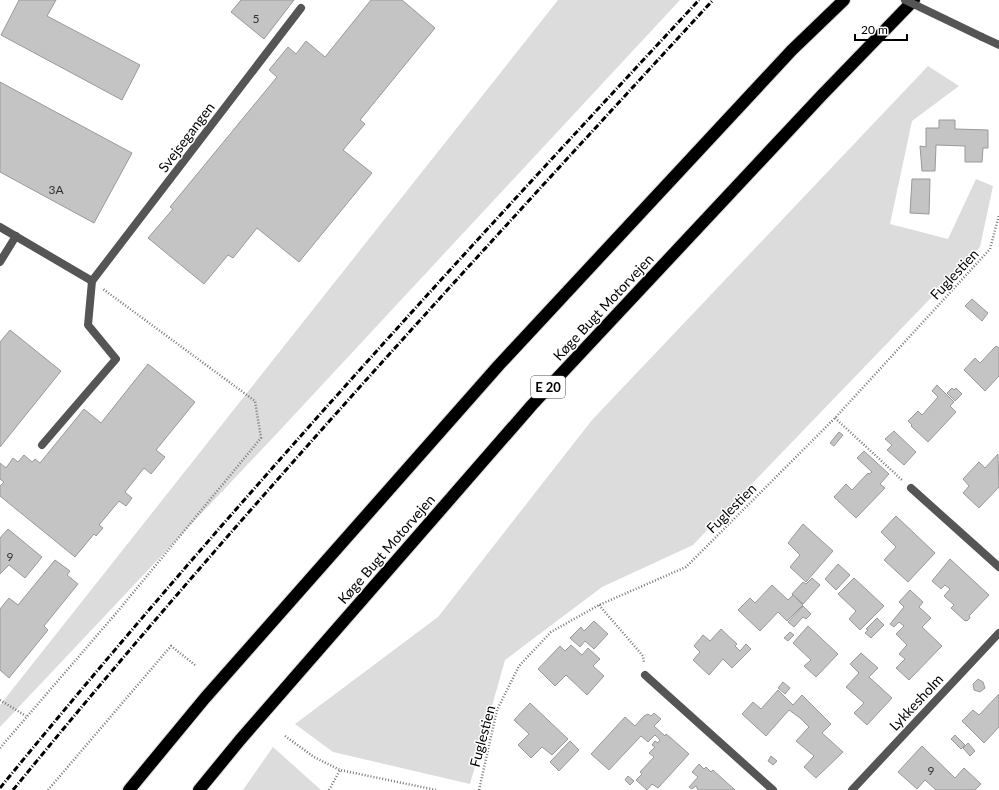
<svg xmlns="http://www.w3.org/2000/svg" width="999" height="790" font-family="Lato,sans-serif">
<rect width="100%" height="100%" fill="#fff"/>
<!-- green -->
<path fill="#dcdcdc" d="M558,0H680L282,428L0,727V705Z
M928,66L959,86L912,121L890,224L948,239L976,179L993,186L980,247L693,545L602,587L505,660L470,784L333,752L295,724L438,617L592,420Z
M273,747L321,790H243Z"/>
<!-- building -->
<path fill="#c4c4c4" stroke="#999" d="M19,0H56L47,16L140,65L122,100L1,35Z
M241,0H294L264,39L231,12Z
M371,0H402L435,28L360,120L365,124L343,150L372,173L299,262L257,228L233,258L228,255L204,284L148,238L173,209L170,207L277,77L269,70L288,47L296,54L306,41L325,57Z
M0,82L132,153L94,223L0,172Z
M939,120H955V129L988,130V148H983L982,162H965V146L936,145L935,171H922L920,146L926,147V128H939Z
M912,179H930L929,214L910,213Z
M972,299L988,313L982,321L965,306Z
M10,330L61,371L0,447V342Z
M996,346L999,348V376L985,391L964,370L975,358L980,363Z
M148,364L195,402L156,450L165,457L151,474L144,468L125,492L132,498L126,506L119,501L99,525L103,528L96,536L94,534L75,557L0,496V486L4,482L0,479V463L6,468L13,458L18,462L24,455L32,462L35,459L40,463L84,409L101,423Z
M937,385L954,402L950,406L956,412L928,442L911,426L912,425L908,421L918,411L922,415L938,397L932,391Z
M952,388L954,390L956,388L962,394L955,401L947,393Z
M894,431L916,452L904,465L887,450L892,445L885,439Z
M839,432L843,435L834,446L830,443Z
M864,451L889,474L880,484L885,488L856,518L834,497L846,484L852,490L868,473L869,474L872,472L857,458Z
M998,454L999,487L979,508L963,493L969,486L963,479L979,462L985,468Z
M896,516L935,553L908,582L884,560L896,547L881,532Z
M803,524L833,551L806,582L790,567L800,555L788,543Z
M8,529L42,557L25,578L9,565L0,574V538Z
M950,559L989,595L969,616L970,618L967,621L966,620L965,621L951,608L954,605L944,596L950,589L945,585L941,589L932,581Z
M55,560L70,571L67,575L78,584L44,626L48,630L9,678L0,670V609L9,598L18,605Z
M838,564L850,575L836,590L825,579Z
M812,578L820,585L803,604L792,594L803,582L806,584Z
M854,578L884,606L860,630L849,619L856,611L838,594Z
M772,585L788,600L793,595L803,605L787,621L778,612L760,631L738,610L750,598L755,603Z
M910,590L923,602L919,607L931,618L922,627L942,646L909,680L896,668L905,659L899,654L907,645L896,634L904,626L899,622L894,627L890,624L904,607L899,602Z
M803,606L811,614L806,619L803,617L794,627L788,622Z
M877,618L884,625L871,638L865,633L868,630L866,629Z
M594,621L608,634L594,649L585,641L580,647L570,638L581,627L584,631Z
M808,626L838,654L816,677L804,666L811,660L793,643Z
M721,629L737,644L735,646L740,651L746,644L751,649L732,668L723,659L709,675L693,660L700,652L694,646L703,635L710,641Z
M790,632L794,635L788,641L784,638Z
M571,645L582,655L588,648L600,659L593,666L604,676L587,695L566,675L555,686L538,669L560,646L565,651Z
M861,653L878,668L869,677L892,698L867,725L854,713L864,703L846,687L859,673L850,664Z
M978,679L983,682L985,688L980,692L974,690L973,684Z
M783,682L790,688L785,694L778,688Z
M778,690L793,705L802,695L831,724L822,733L843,752L816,778L804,767L814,756L796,741L809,727L800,718L789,710L766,736L742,714L753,702L761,709Z
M999,694V727L984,743L962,721L973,710L979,715Z
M530,703L568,739L552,755L542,747L531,758L518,745L529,734L514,720Z
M654,713L661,719L654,726L665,736L666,734L671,738L689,754L658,788L652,784L647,790L636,780L642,774L640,772L654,757L649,753L655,747L652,745L655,741L658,743L660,740L655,735L648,742L641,736L609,770L591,754L625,717L635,726L644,716L648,714L651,716Z
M955,735L965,745L961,749L951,739Z
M570,741L579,750L559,771L550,762Z
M968,743L975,751L970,756L963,748Z
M922,746L955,778L964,768L981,784L975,790H936L925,780L917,789L898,772Z
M771,756L777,761L773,765L768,761Z
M699,764L704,769L706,767L711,772L713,770L735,790H698L696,786L692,789L689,787L698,777L692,772Z
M628,776L634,781L630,785L625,780Z"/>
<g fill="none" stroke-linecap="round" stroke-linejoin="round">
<defs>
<path id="motorway" d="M129,790L205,698L499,365L792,50L844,0
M199,790L240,740L532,405L822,95L914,0"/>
</defs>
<!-- motorway casing -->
<use href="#motorway" stroke="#dbdbdb" stroke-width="14"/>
<!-- path -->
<path stroke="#777" stroke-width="2.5" stroke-dasharray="1 2" stroke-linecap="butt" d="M835,418L902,480
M599,605L643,656L644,663
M0,700L26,716
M285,736L314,757L340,770L436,790
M0,748L118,611L261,438L255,401L103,289
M48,790L171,646L195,665
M329,790L340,770
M479,790L497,710L519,666L551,632L599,605L686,567L835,418L990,249L999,215"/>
<!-- service -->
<path stroke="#555" stroke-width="8" d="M0,262L16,236
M42,445L116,359L88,325L92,281L301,8"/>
<!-- minor -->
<path stroke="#555" stroke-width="8" d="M0,227L92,281
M911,488L999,567
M645,675L773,790
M852,790L999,633"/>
<!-- tertiary -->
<path stroke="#555" stroke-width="8" d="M982,37L999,45"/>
<!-- motorway -->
<use href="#motorway" stroke="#000" stroke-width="12"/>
<!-- rail -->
<path stroke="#000" stroke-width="3" stroke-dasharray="6 2 1 2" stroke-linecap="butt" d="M0,788C222,516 460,257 699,0
M13,790C236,517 475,259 713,0"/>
<!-- tertiary-bridge -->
<path stroke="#555" stroke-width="8" d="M905,0L982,37"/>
</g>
<g text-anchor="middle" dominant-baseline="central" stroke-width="3" stroke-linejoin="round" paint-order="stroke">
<!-- number labels -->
<g font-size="12" fill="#313131">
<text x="256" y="18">5</text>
<text x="56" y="189">3A</text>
<text x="10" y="556">9</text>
<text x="931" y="770">9</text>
</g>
<!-- shield labels -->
<rect fill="#fff" stroke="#4c4c4c" stroke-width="1" x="531" y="376" width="34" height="22" rx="3"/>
<g font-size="13" font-weight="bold" fill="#000">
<text x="548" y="387">E 20</text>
</g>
<!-- street labels -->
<g font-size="14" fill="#000" stroke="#fff">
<text transform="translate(186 137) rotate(-53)">Svejsegangen</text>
<text transform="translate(954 274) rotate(-47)">Fuglestien</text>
<text transform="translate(603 307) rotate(-47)">Køge Bugt Motorvejen</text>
<text transform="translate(731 508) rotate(-45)">Fuglestien</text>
<text transform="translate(386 549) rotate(-49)">Køge Bugt Motorvejen</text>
<text transform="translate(916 702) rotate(-47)">Lykkesholm</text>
<text transform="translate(482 736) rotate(-75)">Fuglestien</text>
</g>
</g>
<!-- scale -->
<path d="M855 34v6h52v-6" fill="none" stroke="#000000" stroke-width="2"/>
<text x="861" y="34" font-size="12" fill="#000000" stroke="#ffffff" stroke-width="3" paint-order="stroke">20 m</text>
</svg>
